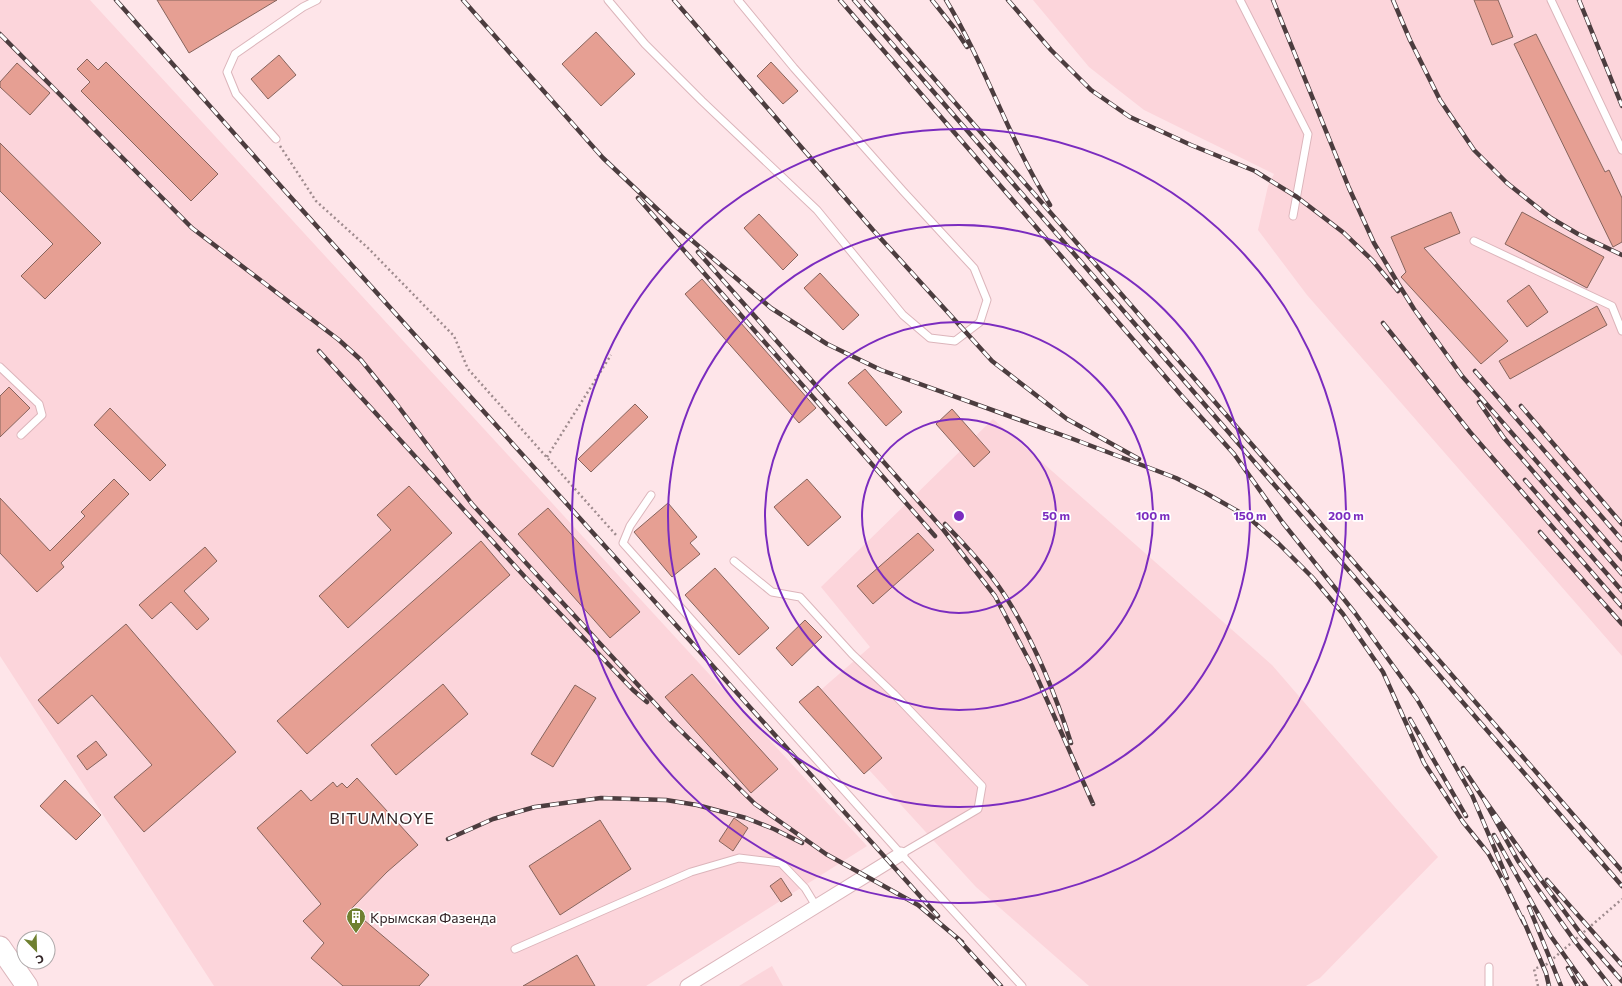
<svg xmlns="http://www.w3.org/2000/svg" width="1622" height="986" font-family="Commissioner,sans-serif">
<rect width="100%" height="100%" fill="#fee5e9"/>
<!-- built -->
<path fill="#fcd5db" d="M0,0H90L867,846L646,986H214L0,656Z
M1033,0H1622V656L1307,295L1258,230L1268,186L1274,174L1144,110L1089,67Z
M993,419L1272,665L1438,857L1320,978L1306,986H1089L976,887L807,702L870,647L821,587Z
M772,966L783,986H739Z"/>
<!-- building -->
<path fill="#e69f93" stroke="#86645d" d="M157,0H277L189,53Z
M1474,0H1498L1513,37L1492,45Z
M596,32L635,74L601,106L562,64Z
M1536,34L1605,172L1609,170L1622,198V242L1613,247L1514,44Z
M279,55L296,75L268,99L251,79Z
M87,59L98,70L106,62L218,174L191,201L81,91L90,82L77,69Z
M771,62L798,91L783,104L757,76Z
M17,63L50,93L30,115L0,87V82Z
M0,143L101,243L45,299L21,276L53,244L0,191Z
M1451,212L1460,233L1424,248L1508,341L1481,364L1401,277L1406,272L1391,237Z
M1522,212L1604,257L1587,288L1505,244Z
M759,214L798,255L783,270L744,228Z
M820,273L859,315L843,330L804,288Z
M702,279L816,408L799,423L685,294Z
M1529,285L1548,312L1527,327L1507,301Z
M1597,306L1607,325L1510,379L1499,361Z
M865,369L902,412L886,426L848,383Z
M9,387L30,408L0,437V396Z
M635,404L648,417L591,472L578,459Z
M110,408L166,465L150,481L94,425Z
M952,409L990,452L974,467L936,424Z
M114,479L129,494L61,563L64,567L37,592L0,553V498L50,551L85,516L81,512Z
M807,479L841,517L808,546L774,507Z
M409,486L452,533L348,628L319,596L391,530L377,515Z
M668,503L697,537L690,543L700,554L672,577L634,532Z
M548,508L640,612L610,638L518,534Z
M918,533L934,550L873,604L857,586Z
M481,541L510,575L307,754L277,721Z
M205,547L217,561L184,591L209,619L197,630L171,602L152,619L139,605Z
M715,568L769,628L739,655L685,595Z
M805,620L822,637L792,666L776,648Z
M126,624L236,752L144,832L114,797L152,765L92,695L58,724L38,700Z
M692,674L778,769L751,793L665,697Z
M443,684L468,714L396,775L371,745Z
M575,685L596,698L553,767L531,754Z
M818,686L882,758L864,774L799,702Z
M96,741L107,755L87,770L77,756Z
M357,778L418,845L387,872L351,909L429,975L419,986H343L311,958L324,943L303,921L321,904L257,828L301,790L311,801L333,782L337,787L342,783L347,788Z
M65,780L101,815L76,840L40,806Z
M734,818L748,828L733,851L719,841Z
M600,820L631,869L560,915L529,866Z
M781,878L792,895L781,902L770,886Z
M577,955L595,986H523Z"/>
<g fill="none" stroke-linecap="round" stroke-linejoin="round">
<defs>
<path id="service" d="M608,0L645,44L702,101L817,210L903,315L930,338L955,341L980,322L987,300L974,268L903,191L794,68L738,0
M1240,0L1308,134L1293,216
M1551,0L1622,150
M276,139L236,94L227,72L235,54L303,7L317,0
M1474,241L1612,306L1622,331
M0,367L39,404L42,415L21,435
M651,495L630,526L623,543L901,854L1022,986
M734,561L772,592L800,597L852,654L894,694L982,786L978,809L901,854
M515,949L691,872L739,858L781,863L805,888L816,906
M1489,986V967"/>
<path id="minor" d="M687,986L901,854"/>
<path id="primary" d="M0,947L27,986"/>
</defs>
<!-- service casing -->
<use href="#service" stroke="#dcb5bb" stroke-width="9"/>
<!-- minor casing -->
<use href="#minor" stroke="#dcb5bb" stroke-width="15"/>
<!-- primary casing -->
<use href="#primary" stroke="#dcb5bb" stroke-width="23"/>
<!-- path -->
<path stroke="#9f8b8e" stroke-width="2.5" stroke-dasharray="2 3" stroke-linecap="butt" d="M280,146L316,201L368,248L454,336L468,369L616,535
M547,457L611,355
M1538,986L1534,969L1547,964L1622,899"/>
<!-- service -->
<use href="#service" stroke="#fff" stroke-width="7"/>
<!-- minor -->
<use href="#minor" stroke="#fff" stroke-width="13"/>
<!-- primary -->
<use href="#primary" stroke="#fff" stroke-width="21"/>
<defs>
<path id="rail" d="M116,0L286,192L938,916
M463,0L603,158L674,225L771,308L827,344L881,370L1073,439L1176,478L1204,492L1248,517L1279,544L1312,577L1343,614L1383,672L1424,763L1463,822L1488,853L1506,886L1524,923
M674,0L873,230L992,361L1067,419L1139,459
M840,0L1181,395L1234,454L1283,523L1355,613L1417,699L1472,795L1507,878
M854,0L1622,886
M866,0L1622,871
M932,0L955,29L967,47
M946,0C986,66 1009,140 1050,205
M1008,0L1051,50L1091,90L1130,117L1191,145L1255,171L1297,197L1344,233L1372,260L1398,291
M1273,0L1349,188L1374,243L1399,285L1414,309L1462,376L1622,559
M1393,0L1410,40L1440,100L1474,150L1507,183L1551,218L1578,234L1622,255
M1579,0L1622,106
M0,34L192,228L339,340L361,360L395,402L472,504L672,722L755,804L826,854L918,905L962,942
M638,198L935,536
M698,252L942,528L995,596L1032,666L1093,804
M1383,323L1470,432L1622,607
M319,351L525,577L633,690L647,702
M1475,371L1622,540
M1479,402L1504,438L1622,574
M1521,406L1622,524
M1525,480L1622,591
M945,524C969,549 994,576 1012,607C1037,649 1056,696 1071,743
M1540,532L1622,624
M1410,719L1466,816
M1463,768L1485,801
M1494,835L1550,935L1586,986
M448,839L493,819L535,807L601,798L666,800L697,805L746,818L774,829L802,843
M1547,880L1622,965
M1529,907L1561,986
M1522,917L1546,973L1549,986
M958,939L1001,986
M1568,968L1578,986
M1610,986L1574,940L1518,861L1482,796L1539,877L1581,934L1622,981"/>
</defs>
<!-- rail casing -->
<use href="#rail" stroke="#4c3d3f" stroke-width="4.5"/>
<!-- rail -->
<use href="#rail" stroke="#fff" stroke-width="3" stroke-dasharray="9" stroke-linecap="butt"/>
</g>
<!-- distance rings -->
<g fill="none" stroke="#7b2cbf" stroke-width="2">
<circle cx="959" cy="516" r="97"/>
<circle cx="959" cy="516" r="194"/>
<circle cx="959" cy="516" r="291"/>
<circle cx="959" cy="516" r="387"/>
</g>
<!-- icons -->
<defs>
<symbol id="building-pin" viewBox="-11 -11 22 30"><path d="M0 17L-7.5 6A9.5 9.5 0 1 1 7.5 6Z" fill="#6f8030" stroke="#fff"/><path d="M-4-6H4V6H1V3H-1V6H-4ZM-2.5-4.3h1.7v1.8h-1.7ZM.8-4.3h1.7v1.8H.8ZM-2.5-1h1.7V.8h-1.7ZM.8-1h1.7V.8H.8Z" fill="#fff"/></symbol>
</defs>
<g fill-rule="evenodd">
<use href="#building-pin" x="345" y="906" width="22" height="30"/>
</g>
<g text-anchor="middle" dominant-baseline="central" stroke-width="3.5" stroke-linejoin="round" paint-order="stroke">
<!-- poi labels -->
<g font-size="14" fill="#332527" stroke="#fff" text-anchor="start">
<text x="370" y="917">Крымская Фазенда</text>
</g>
<!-- quarter labels -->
<g font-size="16" letter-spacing="1" fill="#332527" stroke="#fff">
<text x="382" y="817">BITUMNOYE</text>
</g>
</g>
<circle cx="959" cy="516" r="6" fill="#7b2cbf" stroke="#fff" stroke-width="2"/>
<g font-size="12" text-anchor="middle" font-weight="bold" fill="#7b2cbf" stroke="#fff" stroke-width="3.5" stroke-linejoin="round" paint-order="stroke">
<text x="1056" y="520">50 m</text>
<text x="1153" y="520">100 m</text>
<text x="1250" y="520">150 m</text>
<text x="1346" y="520">200 m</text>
</g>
<!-- north arrow -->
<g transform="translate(36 950) rotate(157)"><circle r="19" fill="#ffffff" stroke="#ada8a9"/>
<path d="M0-3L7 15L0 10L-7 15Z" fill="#6f8030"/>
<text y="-6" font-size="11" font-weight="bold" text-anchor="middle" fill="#332527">С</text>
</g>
</svg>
